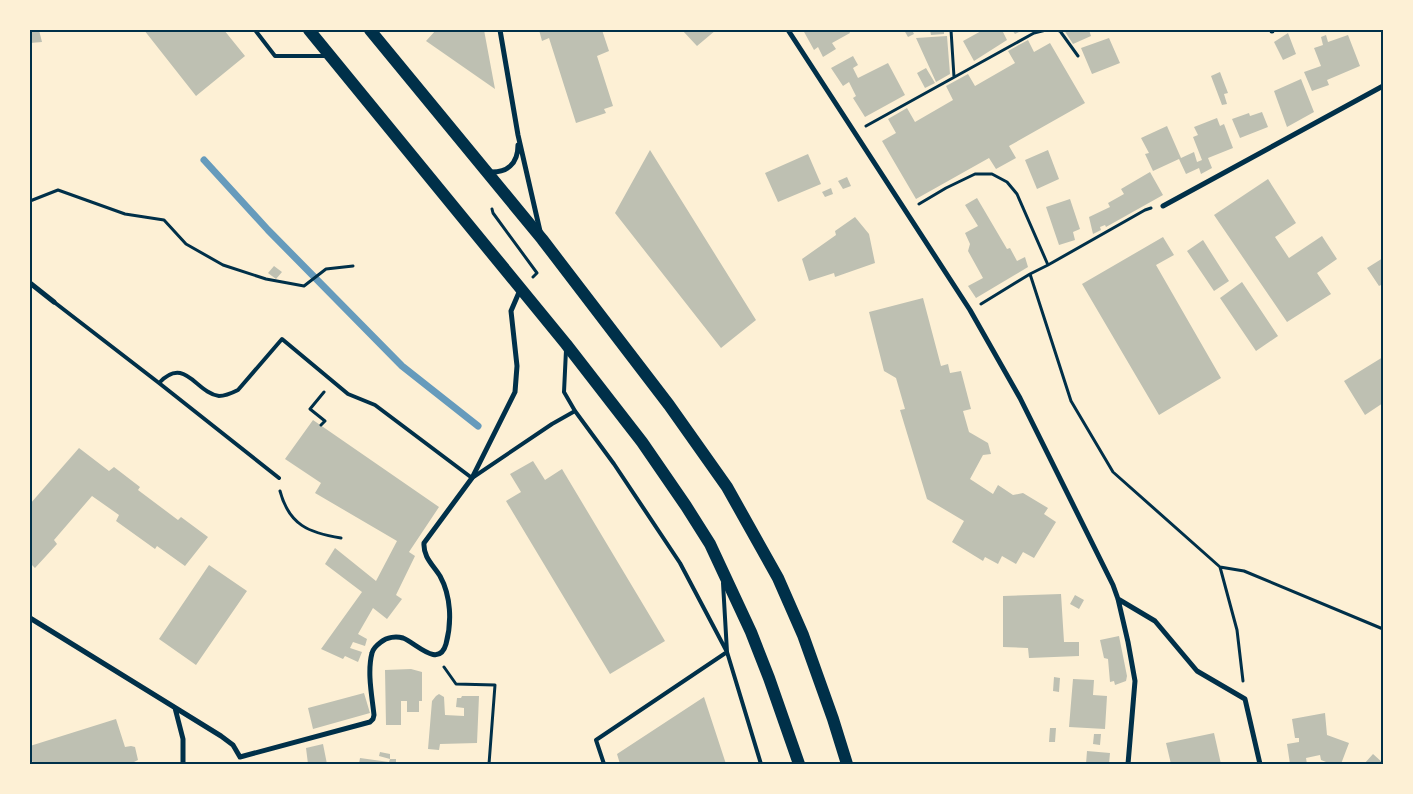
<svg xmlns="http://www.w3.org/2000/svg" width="1413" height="794" font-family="Arial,sans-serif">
<rect width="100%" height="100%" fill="#fdf0d5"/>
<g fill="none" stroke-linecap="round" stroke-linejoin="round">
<!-- stream -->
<path stroke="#669bbc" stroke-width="7" d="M204,160L268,230L402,366L478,426"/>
</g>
<!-- building -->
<path fill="#bec0b2" d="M30,30H39L42,42L30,43Z
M144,30H224L245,56L196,96Z
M436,30H484L495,89L426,41Z
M539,30H602L609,51L597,56L613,106L604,109L606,113L576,123L549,38L542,41Z
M682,30H716L697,46Z
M803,30H849L850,33L832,43L836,49L823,57L818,47L814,50Z
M904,30H912L914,34L908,37Z
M930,30H944V34L931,35Z
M983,30H1002L1007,40L974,61L963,41Z
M1012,30H1023L1015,34Z
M1064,30H1089L1091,36L1073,44Z
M1288,33L1296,54L1283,60L1274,42Z
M1326,35L1328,42L1348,35L1360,66L1327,80L1329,85L1312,91L1304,72L1321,66L1314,48L1323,45L1321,37Z
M947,36L950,74L936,82L916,38Z
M1109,38L1120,63L1092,74L1081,48Z
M1028,40L1034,52L1050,43L1085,103L1009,146L1016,158L996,169L989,158L916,199L882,141L896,133L888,119L907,108L915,122L953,100L946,86L968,74L975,86L1015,63L1008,51Z
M853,56L858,65L853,68L858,78L888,63L905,95L865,117L853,98L856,96L849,82L843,86L831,68Z
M926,68L935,83L925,88L917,73Z
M1220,72L1228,93L1224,94L1227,104L1222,105L1211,76Z
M1301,79L1314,112L1287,127L1274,91Z
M1262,112L1268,127L1240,138L1232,119L1249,113L1250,116Z
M1217,118L1220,126L1224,124L1233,148L1208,158L1212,168L1201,174L1199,168L1186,174L1179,159L1153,171L1145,154L1149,153L1141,138L1167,126L1181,158L1194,152L1197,162L1202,160L1193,137L1198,135L1194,127Z
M650,150L756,320L721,348L615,213Z
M1048,150L1059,179L1037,189L1025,160Z
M808,154L821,184L778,202L765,173Z
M1150,172L1163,195L1106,227L1105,225L1100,227L1101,230L1093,234L1089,217L1110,207L1108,203L1124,194L1121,189Z
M847,177L851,186L843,189L838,181Z
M1268,179L1296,223L1275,237L1289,258L1322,236L1337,259L1317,273L1331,294L1287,322L1214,215Z
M831,188L833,194L825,197L822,192Z
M977,198L1007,249L1010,248L1017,261L1025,257L1028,267L976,298L968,286L983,278L968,251L970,244L965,233L978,226L965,205Z
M1070,199L1080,229L1073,232L1075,240L1059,245L1046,207Z
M855,217L869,234L875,263L835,277L834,273L809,281L802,259L836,235L835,231Z
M1163,237L1174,255L1156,265L1221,378L1159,415L1082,284Z
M1203,240L1229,281L1214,291L1187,251Z
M1383,258V284L1379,286L1367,268Z
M274,266L282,272L276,279L268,273Z
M1242,282L1278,336L1256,351L1220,298Z
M923,298L941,366L948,364L950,373L961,371L971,409L963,411L969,432L988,443L991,454L983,455L970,479L993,494L998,485L1013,495L1023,493L1048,508L1044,514L1056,522L1034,558L1023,552L1016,564L1002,556L998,564L985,557L983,561L952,542L964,521L927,499L900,410L905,409L896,378L884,371L869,312Z
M1383,357V403L1365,415L1344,381Z
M313,420L439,507L409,552L415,556L396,595L402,599L387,619L373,608L358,634L367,639L365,646L353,642L350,648L362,652L358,662L345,656L343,659L321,649L362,592L325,564L335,548L376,581L397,541L315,493L321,483L285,459Z
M79,448L109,471L114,467L140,487L138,490L178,520L181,517L208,537L185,566L157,546L155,549L116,521L119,515L92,496L54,540L57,544L35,568L30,563V504Z
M533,461L545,480L562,469L665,641L610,674L506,501L521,492L510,474Z
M209,565L247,591L196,665L159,639Z
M1061,594L1064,642H1079V656L1029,658L1028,648L1003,647V596Z
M1075,595L1084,600L1079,609L1070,604Z
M1119,636L1127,676L1126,681L1115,685L1114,681L1110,682L1108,659L1104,658L1100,640Z
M411,669L422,672V701H419V712H407V701H401V725H386L385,670Z
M1054,677L1060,678L1059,692L1053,691Z
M1073,679L1094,680L1093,695L1107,696L1105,729L1069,727Z
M364,693L370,713L313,729L308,708Z
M439,694L444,697L445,715L464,716V708L456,707L457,698H461L462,696H479L477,743L440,744L439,750L428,749L432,701L436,696Z
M704,697L726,764H620L617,754Z
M1325,713L1327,735L1349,743L1341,764H1331L1321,760L1320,755L1306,758L1307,764H1290L1287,744L1299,742V738H1295L1292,719Z
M116,719L125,747L131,746L135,747L138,760L134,762L135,764H36L30,760V746Z
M1050,728H1056L1055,742H1049Z
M1214,733L1221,764H1171L1166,743Z
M1094,734H1101L1100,745L1093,744Z
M323,744L327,764H308L306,748Z
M1087,751L1110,753L1109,764H1086Z
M380,752L390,754V759L379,756Z
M1373,754L1383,763V764H1364Z
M360,758L389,762L390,759H396V764H359Z"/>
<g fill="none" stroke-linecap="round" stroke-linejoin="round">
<!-- path -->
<path stroke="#003049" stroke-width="3" d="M951,30L954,77
M1056,30L1060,31L1078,56
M866,126L1034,33L1046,30
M30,201L58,190L125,214L164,220L186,244L223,265L266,279L304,286L326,269L353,266
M919,204L946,188L975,174H992L1007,182L1017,194L1048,265L1030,274L1071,401L1113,472L1220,567
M492,209L493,213L537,273L533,277
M1048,265L1145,210L1151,208
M981,304L1030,274
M321,425L325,421L310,409L324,392
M280,491C289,525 309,533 341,538
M1220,567L1244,571L1383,629
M1220,567L1237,630L1243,681
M444,667L456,684L495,685L489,764"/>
<!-- service -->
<path stroke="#003049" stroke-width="4" d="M255,30L275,56H325
M54,302L159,383
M566,350L564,392L575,411L614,464L680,563L727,652L596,740L604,764
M279,478L159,383C185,355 196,393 219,396C226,396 232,393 238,390L282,339L348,394L375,405L472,478L552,424L575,411
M723,583L727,652L761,764"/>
<!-- minor -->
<path stroke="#003049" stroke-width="5" d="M500,30L518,135L540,231
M788,30L970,310L1020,398L1113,585L1118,599L1128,642L1135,681L1128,764
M1272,30V31
M489,172C507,173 518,164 518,145
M1163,206L1383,86
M30,283L54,302
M1118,599L1155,621L1197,671L1245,699L1260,764
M30,618L221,736L233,745L240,757
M175,708L183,739V764
M240,757L370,722L373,719L374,715C372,696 367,672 372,653C373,648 377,645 381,642C387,637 396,636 403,638C416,643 439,669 446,644C452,622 451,596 440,576C433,565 423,557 424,543L472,478L515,392L517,366L511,311L520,290"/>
<!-- primary -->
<path stroke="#003049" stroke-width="12" d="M309,30L566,344L642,442L686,506L710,544L751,632L769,678L799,764
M370,30L542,239L669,405L727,487L778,578L803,635L833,719L847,764"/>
</g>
<!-- border -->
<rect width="1413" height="794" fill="none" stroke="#fdf0d5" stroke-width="62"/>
<rect x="31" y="31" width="1351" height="732" fill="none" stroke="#003049" stroke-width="2"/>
</svg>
